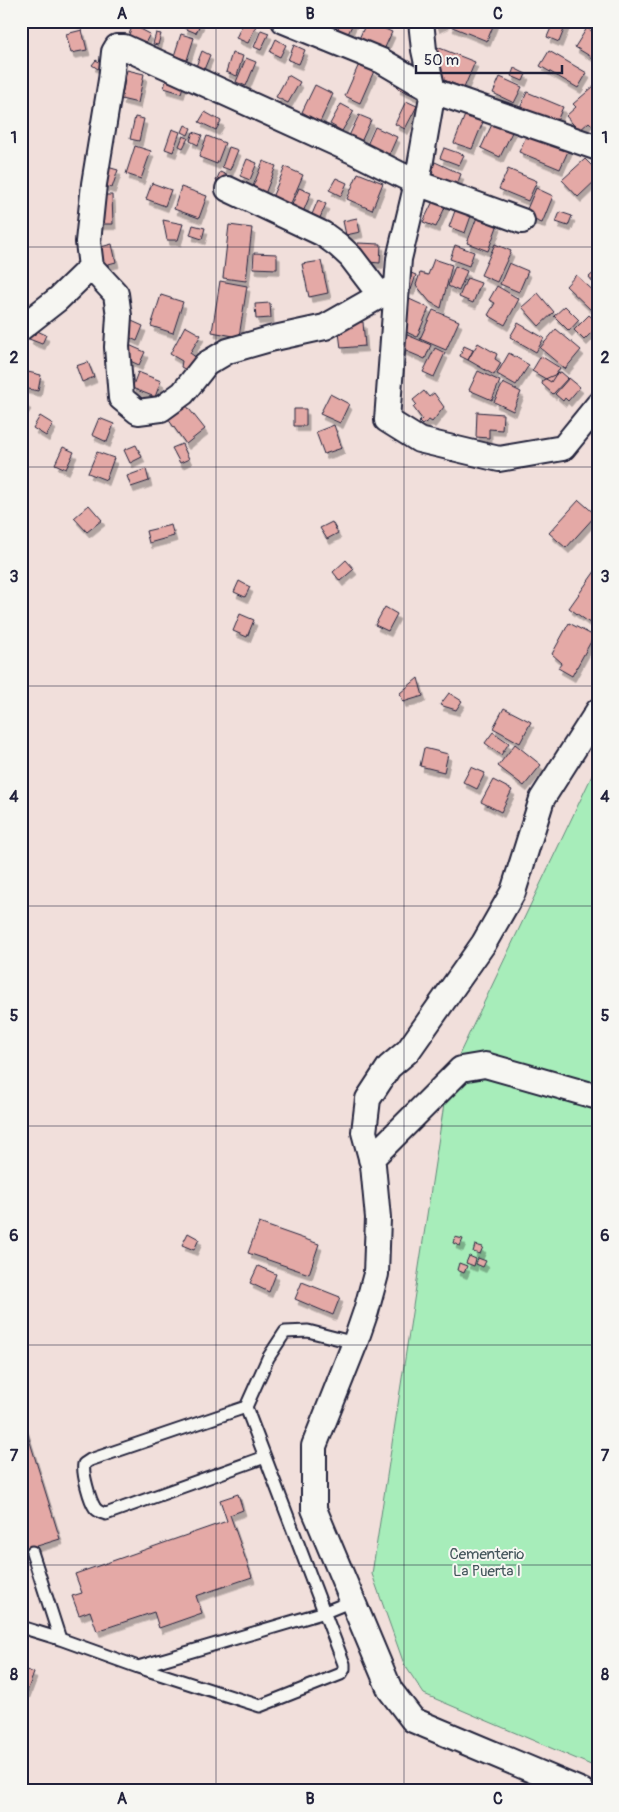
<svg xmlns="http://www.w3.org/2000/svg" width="619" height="1812" font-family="Pangolin,sans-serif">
<defs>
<filter id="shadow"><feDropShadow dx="3" dy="5.5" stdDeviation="0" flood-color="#0004"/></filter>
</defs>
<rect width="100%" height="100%" fill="#f1dfdb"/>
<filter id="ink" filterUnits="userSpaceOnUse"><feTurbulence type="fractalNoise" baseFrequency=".02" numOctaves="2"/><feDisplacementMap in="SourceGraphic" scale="10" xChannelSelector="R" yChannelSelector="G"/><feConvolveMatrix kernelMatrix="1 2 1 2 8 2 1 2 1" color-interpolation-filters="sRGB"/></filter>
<g filter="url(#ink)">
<!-- green -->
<path fill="#a7edba" stroke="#64887a" d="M598,763V1768L424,1694L404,1664L372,1574L448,1078Z"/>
<!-- building -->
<path fill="#e4a9a6" stroke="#22223b" filter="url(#shadow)" d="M187,21L201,22L196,33L184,28Z
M244,21L256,26L248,43L236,38Z
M336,21H354L348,34L333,27Z
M367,21L392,32L383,52L358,41Z
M435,21H446V23L437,27Z
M452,21H495L487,41L450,26Z
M554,21L567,22L559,42L547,37Z
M133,25L150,34L142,49L126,41Z
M587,28L598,35V61L575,47Z
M82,30L87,50L71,53L66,34Z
M261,30L269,33L261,50L254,47Z
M156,33L161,34L158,45L153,44Z
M181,34L194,38L187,60L174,56Z
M276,39L286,45L280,57L270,52Z
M294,45L305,50L299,64L288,60Z
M437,47L475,62L464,88L437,77L433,66Z
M202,51L210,55L203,72L195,69Z
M549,51L587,73L578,88L540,66Z
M232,53L243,56L237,76L226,72Z
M246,58L256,62L246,86L236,82Z
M96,60L105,66L101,71L92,65Z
M359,64L374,71L360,103L345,96Z
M514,68L526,74L523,81L511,76Z
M127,70L144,74L138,103L121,99Z
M288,75L300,82L288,103L276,97Z
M167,76L185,80L181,93L164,88Z
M500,77L522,87L514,103L493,93Z
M400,80L422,89L419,98L397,88Z
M315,85L333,94L320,122L302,112Z
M594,86L598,91V125L595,128L589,122L579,131L566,116L576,107L573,104Z
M527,92L563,107L554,128L518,113Z
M406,101L417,106L405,129L395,124Z
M341,104L354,111L342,131L330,124Z
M205,112L221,121L216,130L199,122Z
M359,115L371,120L361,142L349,136Z
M465,115L483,122L472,149L454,143Z
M135,117L144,119L139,141L130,139Z
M494,120L513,130L500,157L481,148Z
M185,125L191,128L188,135L182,132Z
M375,127L397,137L385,164L363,154Z
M172,129L180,132L173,152L165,149Z
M193,132L202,135L198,145L190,141Z
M528,132L569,149L560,169L519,152Z
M183,136L188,138L183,148L179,146Z
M207,136L225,143L217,164L199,157Z
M135,146L151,151L141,179L126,174Z
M229,147L238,150L230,170L222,167Z
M444,148L464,155L459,165L440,158Z
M247,159L257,163L250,180L240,176Z
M585,159L598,172V178L578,197L562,180Z
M263,161L276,166L263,199L250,194Z
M435,162L461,174L456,187L429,176Z
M104,166L118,170L112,188L98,184Z
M285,167L303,175L288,210L270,202Z
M508,169L537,181L528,201L499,189Z
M220,172L229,176L226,185L216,181Z
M358,173L383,183L372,210L347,199Z
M336,178L347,183L341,196L329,190Z
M152,183L171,190L165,206L146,199Z
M181,187L207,196L199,218L174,209Z
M299,188L311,193L301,217L289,212Z
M536,188L553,196L542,223L524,216Z
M96,195H112L113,224H97Z
M435,197L447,203L436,227L423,222Z
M318,200L326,204L316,227L308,224Z
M456,208L472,213L465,233L449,227Z
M560,212L572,216L568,226L556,222Z
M477,217L498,224L488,251L467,243Z
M357,218L360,232L346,235L343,221Z
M163,220L183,224L178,240H167Z
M193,225L205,228L202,239L190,235Z
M229,225L252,228L246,281L223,278Z
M358,243L381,244L380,263L357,261Z
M112,244L116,262L101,266L97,248Z
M495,244L511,251L497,282L481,275Z
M455,245L474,252L469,266L450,259Z
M254,253L277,254V269L253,268Z
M434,259L452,265L441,308L430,302L416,285L420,273L428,275Z
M321,261L328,293L309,297L302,264Z
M509,263L528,271L519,292L500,284Z
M455,266L467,271L459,291L448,286Z
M401,269L416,275L411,290L400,286Z
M598,269V288L589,277Z
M576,275L598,295V304L591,310L566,286Z
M467,278L481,283L473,303L459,297Z
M220,281L247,286L239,337L212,332Z
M497,286L519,299L505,325L488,315L495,303L489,300Z
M538,293L554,312L539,326L522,307Z
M161,295L183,302L173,333L151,326Z
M407,298L429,308L417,337L400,329Z
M270,303L271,318L256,319L255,304Z
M565,306L579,320L569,331L554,316Z
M433,310L459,321L446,350L420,339Z
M589,315L598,323V326L584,340L574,330Z
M125,318L143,326L137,341L119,333Z
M363,322L365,346L341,348L338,325Z
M518,323L544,338L536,352L510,337Z
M185,326L201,335L190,353L197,358L190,372L181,367L182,361L170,354Z
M33,329L46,335L42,344L29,339Z
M556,329L581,350L565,369L540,348Z
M405,334L431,345L425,359L399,348Z
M478,343L497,354L495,359L501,363L494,375L468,360Z
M129,345L145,352L139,365L124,358Z
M464,346L473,350L468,360L460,356Z
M435,348L445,353L434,377L423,372Z
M509,353L529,365L516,385L497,374Z
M541,356L560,368L551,382L532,371Z
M88,362L94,377L82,382L76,366Z
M478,371L500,381L492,400L469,390Z
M28,372L41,375L38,391L24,388Z
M138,372L161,381L155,397L132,388Z
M561,372L568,378L553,394L542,384L543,380Z
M569,378L580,387L568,401L565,398L563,401L555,394Z
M503,383L521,392L513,411L494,402Z
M424,391L429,397L434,393L444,407L432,422L429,420L422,425L419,422L422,419L413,407L416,404L413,400Z
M330,394L349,404L340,423L320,414Z
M21,400L28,404L21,415Z
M186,405L205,429L186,444L168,419Z
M294,409H306V426H294Z
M477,412L503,414L502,430L489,429V438L476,437Z
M40,416L53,424L46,436L33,428Z
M99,418L114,424L107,442L92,435Z
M334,425L342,448L324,454L316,432Z
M182,444L189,459L180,463L172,448Z
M136,445L142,457L130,463L124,450Z
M63,447L74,452L66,469L55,464Z
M97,452L114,458L106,480L88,473Z
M146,469L149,481L131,487L127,476Z
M579,500L596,515L566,548L549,533Z
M89,505L102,520L87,532L74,518Z
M332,522L338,533L327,539L320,528Z
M171,525L174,536L149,543L146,531Z
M346,560L354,569L340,581L333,572Z
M598,567V629L569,608Z
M239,581L250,587L245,597L234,592Z
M385,607L397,614L388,631L375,625Z
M240,614L254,620L247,637L233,631Z
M569,623L594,636L572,676L558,668L562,663L552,654Z
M418,678L423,696L403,702L400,693Z
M449,693L462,701L456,710L440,705Z
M504,708L531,722L520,743L493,728Z
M493,732L509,743L501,755L485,743Z
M515,744L541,765L524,786L498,766Z
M424,748L448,754L444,772L420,766Z
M471,767L485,773L477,789L463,782Z
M493,780L512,790L501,812L481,802Z
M259,1223L319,1244L309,1274L248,1253Z
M188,1233L199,1239L194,1250L182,1245Z
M455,1237L463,1239L460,1246L453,1243Z
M475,1245L483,1247L480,1254L473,1252Z
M469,1256L476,1259L474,1266L466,1263Z
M478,1258L486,1261L483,1267L476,1264Z
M459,1263L467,1266L464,1273L457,1270Z
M258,1266L276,1274L269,1292L250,1283Z
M302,1282L340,1297L333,1315L295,1299Z
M21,1413L60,1539L21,1551Z
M238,1494L243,1510L230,1515L252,1577L196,1596L202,1613L159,1628L154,1612L97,1631L90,1611L79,1615L72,1596L82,1593L75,1574L227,1521L220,1500Z
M21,1668L34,1673L25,1697L21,1696Z"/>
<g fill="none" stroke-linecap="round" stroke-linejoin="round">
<defs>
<path id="service" d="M246,1407L90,1460L84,1464C82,1473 90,1501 95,1508C98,1512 102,1513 106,1514L265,1457
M32,1552L60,1639
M21,1627L60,1639L138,1667L260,1706L341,1674L344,1669V1664L246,1407L268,1358L285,1332L308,1331L355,1343
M138,1667L325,1612L352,1601"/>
<path id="minor" d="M284,21L382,61L433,91L598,148
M421,21L424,50L433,91L417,183L399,259L387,420L419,440L499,459L563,448L598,405
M228,189L323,234L338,245L351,257L380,295
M397,286L325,327L270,339L228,351L206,364L183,393L161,409L138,412L121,398L117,347L119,316L116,294L91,267L88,242L94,184L111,80L114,52L117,47H124L353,151L417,183L522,221
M21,328L58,299L91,267
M371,1159L461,1069L485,1065L598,1097
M582,1791L413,1720L390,1690L314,1509V1446L355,1343L366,1311L376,1274L378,1218L373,1165L364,1132L368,1099L389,1067L408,1051L484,943L513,892L542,799L598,711"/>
</defs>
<!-- service casing -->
<use href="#service" stroke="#22223b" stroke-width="15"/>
<!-- minor casing -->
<use href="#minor" stroke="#22223b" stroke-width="28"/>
<!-- service -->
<use href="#service" stroke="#f6f6f2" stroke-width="11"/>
<!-- minor -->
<use href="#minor" stroke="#f6f6f2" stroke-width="24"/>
</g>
</g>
<!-- grid -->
<path fill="none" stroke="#22223b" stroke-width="1" stroke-opacity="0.55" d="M216,21V1791M404,21V1791M21,247H598M21,467H598M21,686H598M21,906H598M21,1126H598M21,1345H598M21,1565H598"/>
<g text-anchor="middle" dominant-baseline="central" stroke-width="4" stroke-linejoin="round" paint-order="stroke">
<!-- park labels -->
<g font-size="15" fill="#43555b" stroke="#f6f6f2">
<text x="487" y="1554">Cementerio<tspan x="487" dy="17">La Puerta I</tspan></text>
</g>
</g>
<!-- margin -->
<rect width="619" height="1812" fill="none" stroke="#f6f6f2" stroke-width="55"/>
<!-- scale -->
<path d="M416 65v8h146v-8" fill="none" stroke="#22223b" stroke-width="2.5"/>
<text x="424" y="65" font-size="15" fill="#22223b" stroke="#f6f6f2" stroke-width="4" paint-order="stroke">50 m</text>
<rect x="28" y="28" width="564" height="1756" fill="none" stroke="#22223b" stroke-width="2"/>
<g font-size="16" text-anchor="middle" font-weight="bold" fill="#22223b">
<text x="122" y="19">A</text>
<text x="310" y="19">B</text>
<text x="498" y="19">C</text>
<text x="14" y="143">1</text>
<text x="605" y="143">1</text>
<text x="14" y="363">2</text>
<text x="605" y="363">2</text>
<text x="14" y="582">3</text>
<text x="605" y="582">3</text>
<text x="14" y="802">4</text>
<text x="605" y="802">4</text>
<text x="14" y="1021">5</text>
<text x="605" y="1021">5</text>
<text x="14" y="1241">6</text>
<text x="605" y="1241">6</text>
<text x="14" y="1461">7</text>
<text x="605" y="1461">7</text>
<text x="14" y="1680">8</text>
<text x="605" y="1680">8</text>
<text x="122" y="1804">A</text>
<text x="310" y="1804">B</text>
<text x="498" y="1804">C</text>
</g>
</svg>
